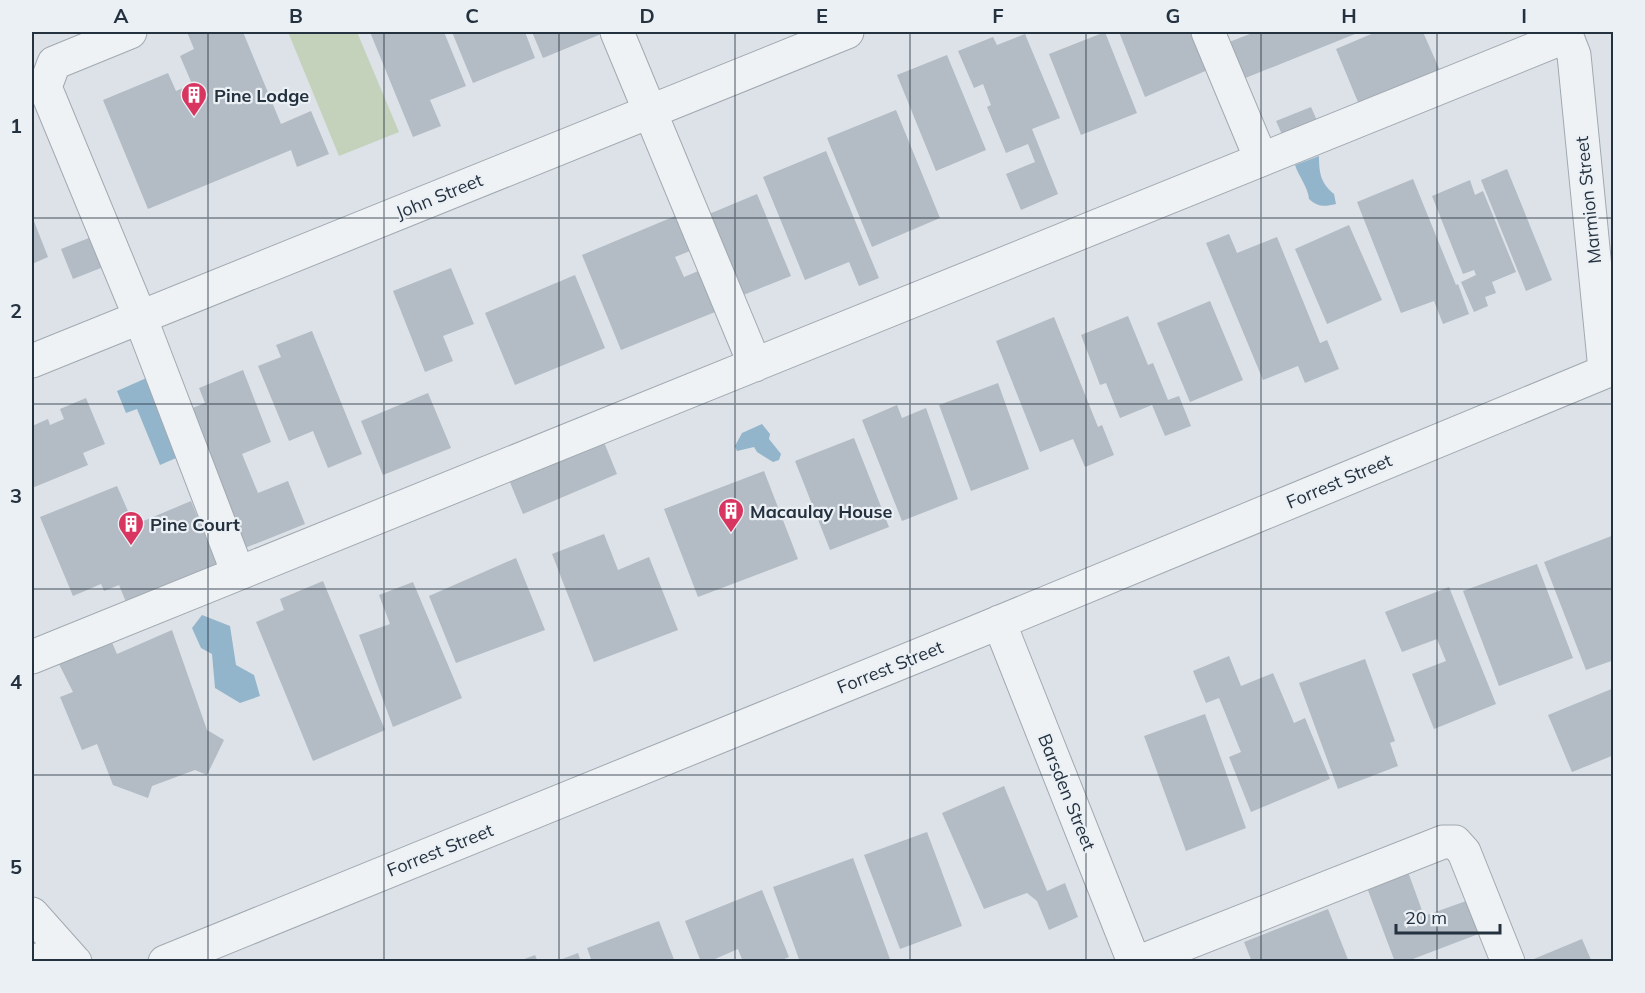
<svg xmlns="http://www.w3.org/2000/svg" width="1645" height="993" font-family="Mulish,sans-serif">
<rect width="100%" height="100%" fill="#dce2e7"/>
<!-- green -->
<path fill="#c4d2bc" d="M288,32H357L399,132L339,156Z"/>
<!-- water -->
<path fill="#93b5cb" d="M1319,156C1319,174 1321,183 1334,194L1336,204C1324,207 1318,207 1309,199C1308,187 1299,177 1295,165Z
M151,376L183,455L160,465L137,409L126,413L117,391Z
M762,424L770,434L769,439L781,454L779,460L773,462L757,452L754,447L737,451L735,446L742,433Z
M202,615L230,626L236,665L254,675L260,696L240,703L215,688L212,654L201,648L192,628Z"/>
<!-- building -->
<path fill="#b3bbc4" d="M187,32H243L281,124L311,111L329,154L297,167L291,150L148,209L103,100L168,73L176,91L192,84L180,56L194,49Z
M370,32H444L466,86L430,100L441,126L413,137Z
M452,32H525L535,58L473,83Z
M532,32H606L543,58Z
M1105,32L1137,113L1081,135L1049,54Z
M1119,32H1203L1217,66L1145,97Z
M1255,32H1360L1238,81L1224,44Z
M1376,32H1423L1441,73L1360,107L1336,49Z
M1025,34L1060,118L1032,129L1058,194L1021,210L1006,174L1035,162L1028,144L1006,153L987,107L991,105L983,84L974,88L958,51L993,37L997,45Z
M947,55L986,150L936,171L897,75Z
M1311,107L1319,125L1284,139L1276,121Z
M896,110L940,218L872,247L827,138Z
M826,151L879,278L859,286L849,262L805,280L763,177Z
M1507,169L1552,280L1526,291L1481,180Z
M1413,179L1456,285L1458,284L1469,314L1443,324L1434,301L1401,313L1357,202Z
M1470,180L1475,195L1483,191L1516,272L1492,282L1496,293L1485,297L1488,306L1474,312L1461,282L1476,275L1474,270L1463,274L1432,196Z
M757,194L791,276L736,298L702,217Z
M680,214L695,249L675,257L684,277L703,269L720,310L621,350L582,255Z
M32,216L48,257L32,264Z
M1349,225L1382,300L1327,324L1295,249Z
M99,234L111,264L73,279L61,249Z
M1229,234L1237,253L1277,237L1320,343L1327,340L1339,369L1305,383L1298,366L1263,380L1206,243Z
M451,268L474,324L443,336L453,361L425,372L393,291Z
M575,275L605,348L515,385L485,313Z
M1210,301L1243,380L1190,402L1157,323Z
M1128,316L1148,365L1153,363L1168,400L1179,396L1191,426L1165,436L1152,405L1120,418L1106,383L1100,385L1081,335Z
M1054,317L1098,427L1102,425L1114,455L1085,467L1073,439L1040,452L996,341Z
M312,331L362,454L328,468L313,431L289,441L258,366L281,357L276,345Z
M243,370L271,442L242,454L258,493L288,481L305,524L240,550L185,411L205,403L199,388Z
M998,383L1029,469L971,491L939,405Z
M428,393L451,448L383,475L361,421Z
M86,398L105,444L83,453L88,465L32,488V426L48,419L50,425L64,419L60,409Z
M897,405L902,418L926,408L958,499L902,521L862,420Z
M601,435L617,474L523,514L507,475Z
M854,438L889,527L830,550L795,461Z
M764,471L798,559L698,597L664,509Z
M117,486L134,525L191,501L219,570L128,607L119,585L104,591L101,584L73,596L40,517Z
M604,534L618,570L649,557L678,630L594,662L552,554Z
M1614,535V660L1586,670L1544,562Z
M516,558L545,630L456,663L429,596Z
M1537,564L1573,658L1499,686L1463,591Z
M323,581L385,730L313,761L256,622L284,610L280,599Z
M413,582L462,698L393,727L359,635L390,624L379,595Z
M1449,587L1496,704L1434,729L1412,674L1446,661L1437,639L1402,652L1385,612Z
M172,630L207,730L224,740L207,775L195,770L152,786L148,798L113,785L97,744L82,750L60,697L73,692L58,662L111,640L117,654Z
M1229,656L1241,686L1273,673L1294,723L1305,718L1330,779L1251,812L1229,757L1241,752L1219,698L1206,703L1193,671Z
M1365,659L1395,741L1390,743L1398,766L1338,789L1299,683Z
M1614,688V755L1572,772L1548,715Z
M1205,714L1246,828L1186,851L1144,736Z
M1004,786L1047,891L1065,883L1078,917L1049,930L1037,901L1027,893L984,909L942,813Z
M927,832L962,926L900,949L864,855Z
M853,858L891,962H800L773,887Z
M1407,869L1424,916L1469,900L1481,933L1405,962H1395L1366,885Z
M762,890L789,957L777,962H743L738,949L708,962H701L685,921Z
M1328,909L1349,962H1252L1244,942Z
M659,921L675,962H592L587,948Z
M1582,939L1592,962H1529V961Z
M578,953L581,962H557V961Z
M535,955L538,962H519V961Z"/>
<g fill="none" stroke-linecap="round" stroke-linejoin="round">
<defs>
<path id="minor" d="M130,32L54,63L45,87L140,317L238,573
M617,32L755,365
M1208,32L1261,159
M1565,32L1574,55L1605,370
M32,361L847,32
M999,622L1134,962
M32,657L1567,36
M32,914L73,960
M34,962C47,955 62,956 75,962
M165,962L971,634L1614,368
M1139,962L1443,842H1455L1464,852L1508,962"/>
</defs>
<!-- minor casing -->
<use href="#minor" stroke="#a1a9b1" stroke-width="35"/>
<!-- minor -->
<use href="#minor" stroke="#eff2f5" stroke-width="33"/>
</g>
<!-- grid -->
<path fill="none" stroke="#24313f" stroke-width="1.5" stroke-opacity="0.55" d="M208,32V962M384,32V962M559,32V962M735,32V962M910,32V962M1086,32V962M1261,32V962M1437,32V962M32,218H1614M32,404H1614M32,589H1614M32,775H1614"/>
<!-- icons -->
<defs>
<symbol id="building-pin" viewBox="-11 -11 22 30"><path d="M0 17L-7.5 6A9.5 9.5 0 1 1 7.5 6Z" fill="#d83560" stroke="#ebf0f5"/><path d="M-4-6H4V6H1V3H-1V6H-4ZM-2.5-4.3h1.7v1.8h-1.7ZM.8-4.3h1.7v1.8H.8ZM-2.5-1h1.7V.8h-1.7ZM.8-1h1.7V.8H.8Z" fill="#fff"/></symbol>
</defs>
<g fill-rule="evenodd">
<use href="#building-pin" x="179" y="80" width="30" height="40"/>
<use href="#building-pin" x="716" y="496" width="30" height="40"/>
<use href="#building-pin" x="116" y="509" width="30" height="40"/>
</g>
<g text-anchor="middle" dominant-baseline="central" stroke-width="4.5" stroke-linejoin="round" paint-order="stroke">
<!-- poi labels -->
<g font-size="18" font-weight="bold" fill="#24313f" stroke="#ebf0f5" text-anchor="start">
<text x="214" y="95">Pine Lodge</text>
<text x="750" y="511">Macaulay House</text>
<text x="150" y="524">Pine Court</text>
</g>
<!-- street labels -->
<g font-size="18" fill="#24313f" stroke="#ebf0f5">
<text transform="translate(439 196) rotate(-22)">John Street</text>
<text transform="translate(1588 200) rotate(-96)">Marmion Street</text>
<text transform="translate(1339 481) rotate(-23)">Forrest Street</text>
<text transform="translate(890 667) rotate(-22)">Forrest Street</text>
<text transform="translate(1067 792) rotate(68)">Barsden Street</text>
<text transform="translate(440 850) rotate(-22)">Forrest Street</text>
</g>
</g>
<!-- border -->
<rect width="1645" height="993" fill="none" stroke="#ebf0f5" stroke-width="66"/>
<!-- scale -->
<path d="M1396 924v9h104v-9" fill="none" stroke="#24313f" stroke-width="3"/>
<text x="1405" y="924" font-size="18" fill="#24313f" stroke="#ebf0f5" stroke-width="4.5" paint-order="stroke">20 m</text>
<rect x="33" y="33" width="1579" height="927" fill="none" stroke="#24313f" stroke-width="2"/>
<g font-size="20" text-anchor="middle" font-weight="bold" fill="#24313f">
<text x="121" y="23">A</text>
<text x="296" y="23">B</text>
<text x="472" y="23">C</text>
<text x="647" y="23">D</text>
<text x="822" y="23">E</text>
<text x="998" y="23">F</text>
<text x="1173" y="23">G</text>
<text x="1349" y="23">H</text>
<text x="1524" y="23">I</text>
<text x="16" y="133">1</text>
<text x="16" y="318">2</text>
<text x="16" y="503">3</text>
<text x="16" y="689">4</text>
<text x="16" y="874">5</text>
</g>
</svg>
